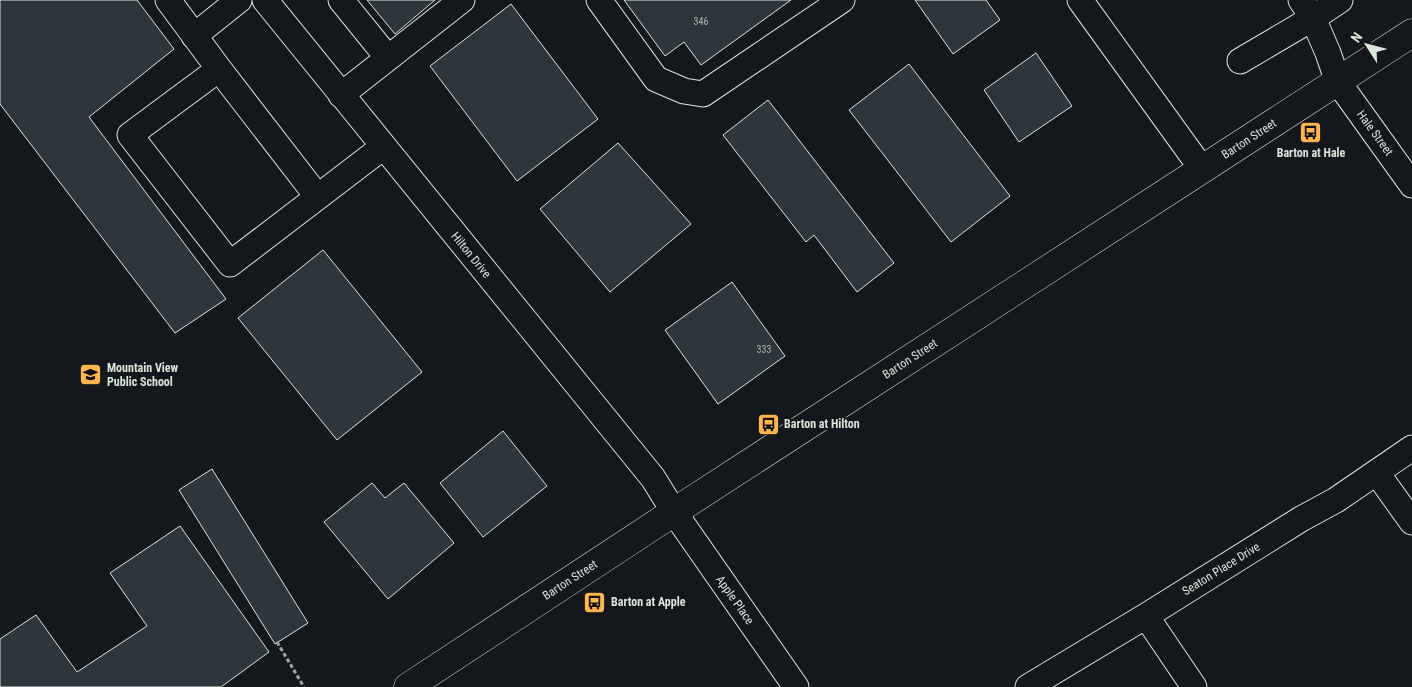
<svg xmlns="http://www.w3.org/2000/svg" width="1412" height="687" font-family="'Roboto Condensed',sans-serif">
<rect width="100%" height="100%" fill="#14181c"/>
<!-- building -->
<path fill="#2c363c" stroke="#d8e6dc" d="M0,0H137L174,49L89,117L226,299L175,333L0,104Z
M367,0H435L395,34Z
M624,0H791L701,65L684,42L665,56Z
M915,0H986L1000,20L953,54Z
M511,4L598,119L517,181L430,66Z
M1036,53L1072,106L1019,142L984,90Z
M909,64L1010,196L951,242L849,110Z
M768,100L894,263L857,292L814,235L806,242L723,135Z
M618,143L691,224L610,292L540,209Z
M323,250L422,372L337,440L238,318Z
M732,282L785,356L718,404L665,330Z
M503,431L547,486L483,537L440,483Z
M212,469L308,623L275,644L179,490Z
M372,483L385,498L404,483L454,543L388,599L324,522Z
M180,526L269,652L221,687H0V639L36,615L77,672L147,626L110,573Z"/>
<g fill="none" stroke-linecap="round" stroke-linejoin="round">
<defs>
<path id="minor" d="M168,0L219,69
M265,0L653,478L674,512L796,687
M341,0L388,58
M599,0L656,79L684,91L703,94L842,0
M1080,0L1202,169
M1301,0L1313,18L1328,53L1338,82L1412,185
M194,36L239,0
M1240,61L1313,18L1340,0
M341,95L462,0
M317,196L219,69L130,135L230,264L383,147
M1377,473L1412,522
M1146,616L1194,687
M1028,687L1146,616L1301,519L1336,500L1412,448"/>
<path id="major" d="M408,687L674,512L1412,33"/>
</defs>
<!-- minor casing -->
<use href="#minor" stroke="#d8e6dc" stroke-width="27"/>
<!-- major casing -->
<use href="#major" stroke="#d8e6dc" stroke-width="29"/>
<!-- path -->
<path stroke="#9da8a2" stroke-width="3" stroke-dasharray="4 2.5" stroke-linecap="butt" d="M277,642L304,687"/>
<!-- minor -->
<use href="#minor" stroke="#14181c" stroke-width="25"/>
<!-- major -->
<use href="#major" stroke="#14181c" stroke-width="28"/>
</g>
<!-- icons -->
<defs>
<symbol id="bus-square" viewBox="-11 -11 22 22"><rect x="-9" y="-9" width="18" height="18" rx="4" fill="#ffb74d" stroke="#14181c"/><path d="M-5-6H5V4H4V6H2V4H-2V6H-4V4H-5ZM-3.5-4V0h7V-4ZM-3.5 1.2v1.5H-2V1.2ZM2 1.2v1.5H3.5V1.2Z" fill="#111"/></symbol>
<symbol id="school-square" viewBox="-11 -11 22 22"><rect x="-9" y="-9" width="18" height="18" rx="4" fill="#ffb74d" stroke="#14181c"/><path d="M0-5L7-2L0 1L-7-2ZM-4 1L0 2.5L4 1V4Q0 6-4 4Z" fill="#111"/></symbol>
</defs>
<g fill-rule="evenodd">
<use href="#bus-square" x="1298" y="120" width="25" height="25"/>
<use href="#school-square" x="78" y="362" width="25" height="25"/>
<use href="#bus-square" x="756" y="412" width="25" height="25"/>
<use href="#bus-square" x="582" y="590" width="25" height="25"/>
</g>
<g text-anchor="middle" dominant-baseline="central" stroke-width="4" stroke-linejoin="round" paint-order="stroke">
<!-- number labels -->
<g font-size="10" fill="#adbab4">
<text x="701" y="21">346</text>
<text x="764" y="349">333</text>
</g>
<!-- street labels -->
<g font-size="12" fill="#d8e6dc" stroke="#14181c">
<text transform="translate(1375 133) rotate(54)">Hale Street</text>
<text transform="translate(1249 139) rotate(-33)">Barton Street</text>
<text transform="translate(471 255) rotate(51)">Hilton Drive</text>
<text transform="translate(910 359) rotate(-33)">Barton Street</text>
<text transform="translate(1221 569) rotate(-32)">Seaton Place Drive</text>
<text transform="translate(570 580) rotate(-33)">Barton Street</text>
<text transform="translate(735 600) rotate(55)">Apple Place</text>
</g>
<!-- poi labels -->
<g font-size="12" font-weight="bold" fill="#d8e6dc" stroke="#14181c" text-anchor="start">
<text x="1311" y="153" text-anchor="middle">Barton at Hale</text>
<text x="107" y="368">Mountain View<tspan x="107" dy="14">Public School</tspan></text>
<text x="784" y="424">Barton at Hilton</text>
<text x="611" y="602">Barton at Apple</text>
</g>
</g>
<!-- north arrow -->
<g transform="translate(1367 45) rotate(306)" stroke="#14181c" stroke-width="4" paint-order="stroke">
<path d="M0-4L9 19L0 12L-9 19Z" fill="#d8e6dc"/>
<text y="-8" font-size="14" font-weight="bold" text-anchor="middle" fill="#d8e6dc">N</text>
</g>
</svg>
